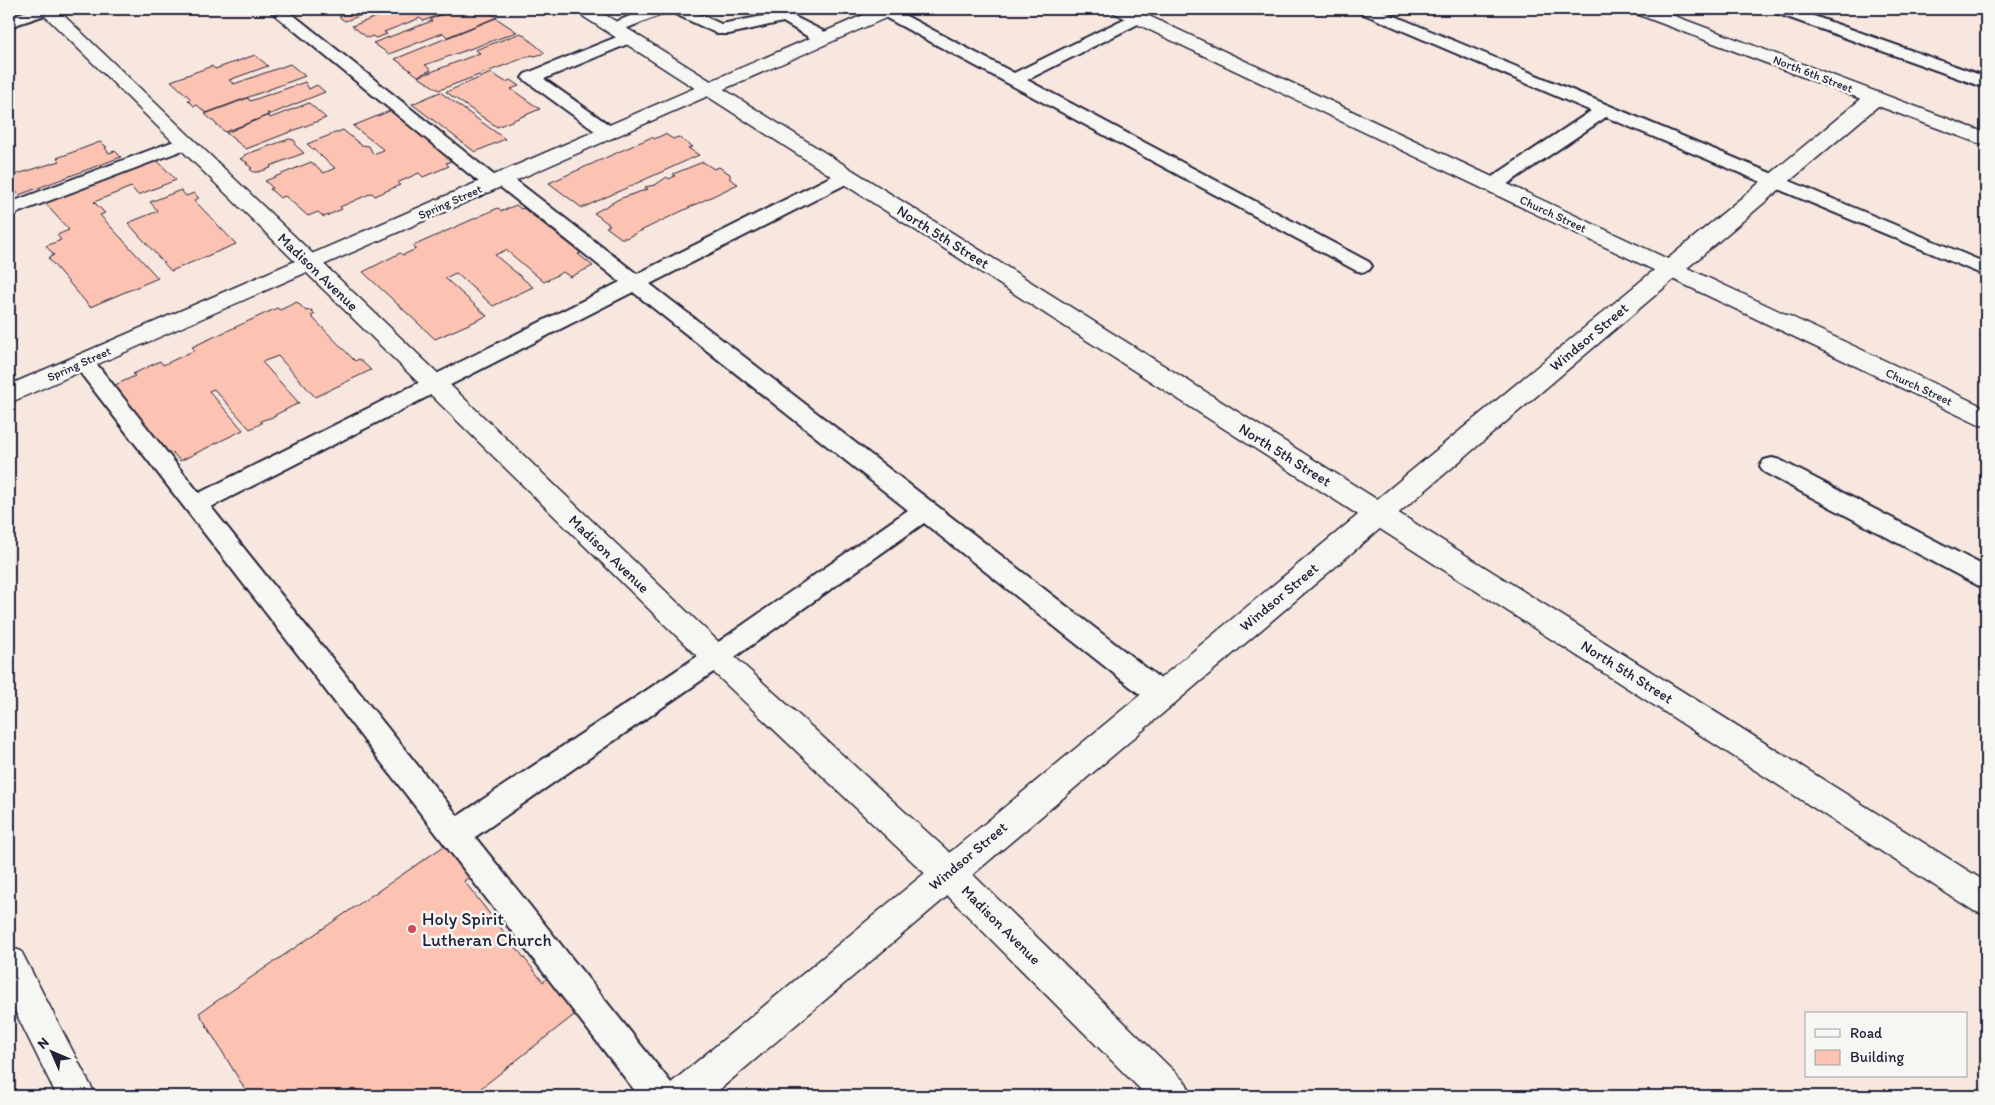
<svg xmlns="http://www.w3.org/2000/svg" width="1995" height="1105" font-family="Itim,sans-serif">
<rect width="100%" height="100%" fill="#f8e7df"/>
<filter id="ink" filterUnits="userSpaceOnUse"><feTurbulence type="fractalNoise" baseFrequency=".02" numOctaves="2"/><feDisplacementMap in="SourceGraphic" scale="10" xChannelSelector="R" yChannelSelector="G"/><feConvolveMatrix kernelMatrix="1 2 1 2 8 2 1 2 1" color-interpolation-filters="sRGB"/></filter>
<g filter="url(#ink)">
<!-- building -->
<path fill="#fcc3b2" stroke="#22223b" d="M345,9H379L345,21L339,17L350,12Z
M398,9H455L423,21L420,18L384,32L387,34L376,38L372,36L368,38L352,26Z
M457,9H483L497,17L447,37L443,33L389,54L373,43L432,21L430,19Z
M496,18L517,32L425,65L431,70L418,76L395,59Z
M521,33L545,53L535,56L532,55L439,90L418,77L480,53L475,50Z
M255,55L268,66L229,80L234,84L290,64L305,76L206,113L197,105L194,106L188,100L191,99L171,81L212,66L215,69Z
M491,73L506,82L510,80L519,86L511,89L540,109L497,127L446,92Z
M305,82L309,89L317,85L325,92L271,114L267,113L269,115L225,132L205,114L248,98L250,101Z
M440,92L505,139L475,152L412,104Z
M309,103L326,118L246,149L226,133L268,115L270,118Z
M392,110L459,158L446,163L449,166L423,177L419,173L397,183L400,185L375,196L372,193L340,207L342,209L324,217L318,212L308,216L285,196L280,198L270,189L273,188L265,181L311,162L324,173L335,168L307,144L343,130L361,145L369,146L373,154L384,150L353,126Z
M665,134L673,139L678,137L693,147L688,148L699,155L582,208L549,183L652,137L654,139Z
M289,139L294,140L296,143L294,144L304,153L270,166L271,168L265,170L258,172H253L250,169L252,168L246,164L248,163L240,159L245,156L244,155Z
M100,142L107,147L105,148L109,153L115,151L121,157L19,195L9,183V179L14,175L60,161L57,158Z
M153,156L176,180L138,195L131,187L94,202L105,213L100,215L158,278L90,307L48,258L54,255L46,246L61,240L57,235L69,230L43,201Z
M703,162L714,169L719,167L730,174V179L738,184L626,238H621L606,227L610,225L594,213L619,199L648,189L645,187L655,185L667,177L669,179L675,176L673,174Z
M181,190L186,196L194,193L199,198L194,200L236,244L171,271L128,223L158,211L150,202Z
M516,205L521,209L523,208L581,253L578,254L593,266L570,277L563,272L544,282L506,250L495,255L533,287L493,306L456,273L445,278L487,316L435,339L363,272L400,253L403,255L416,249L413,246L498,208L502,211Z
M297,302L306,311L311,310L315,314L311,316L355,361L359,359L371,370L315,397L278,356L262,362L299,403L275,415L276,416L260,421L262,423L250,429L214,389L209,391L243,430L180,461L173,453L170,454L113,386L135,376L133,374L160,361L163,365L195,350L192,347L277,308L280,310Z
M447,844L472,875L464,881L543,982L549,976L578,1012L471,1096H249L199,1013Z"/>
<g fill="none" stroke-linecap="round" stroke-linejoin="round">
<defs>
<path id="lane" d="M33,9H56L54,12L9,27V17Z
M268,9H286L495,176L502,173L509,175L637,274L840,172L847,170L854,172L856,176L854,180L650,284L1171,687L1175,695L1171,703L1161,706L1151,703L924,523L725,664L475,837L672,1084L677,1096H639L72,362L75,357L83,355L91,357L199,493L620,282L499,186L492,189L485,187ZM633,292L908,510L707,650L458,816L211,507Z
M647,9H689L721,24L785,12L829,34L831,38L829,42H817L783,22L729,34H718L671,12L669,9L667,12L620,31H608L606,28L608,25Z
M878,9H893L1014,73L1132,15H1144L1146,18L1144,21L1027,80L1369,262L1372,266L1369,270L1362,272L1355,270L879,14L877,11Z
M1357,9H1378L1986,263V276L1606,117L1500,189L1493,191L1486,189L1483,185L1486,181L1591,111L1359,12Z
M1771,9H1794L1986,77V88L1773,12Z
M629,32L635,33L637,37L635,41L544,79L615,129L618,133L615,137L609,138L603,137L522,78L525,74Z
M185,137L191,139L194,143L191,147L9,216V203Z
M1772,458L1780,460L1986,567V588L1977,585L1764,472L1760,466L1764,460Z"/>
<path id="street" d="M38,9H57L726,649L960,862L1186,1083L1192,1096H1147L936,884L706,665Z
M1111,9H1134L1986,408V426L1977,424L1114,13Z
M9,947L21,951L96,1096H57L9,999Z"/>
<path id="secondary" d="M877,9H900L897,13L9,403V385Z
M1631,9H1656L1986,133V146L1878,106L712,1096H665L671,1083L1861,99L1634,13Z"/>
<path id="primary" d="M575,9H596L1986,882V915L1974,911L578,13Z"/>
</defs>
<!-- lane casing -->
<use href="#lane" stroke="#22223b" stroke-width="4"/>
<!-- street casing -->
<use href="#street" stroke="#22223b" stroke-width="3"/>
<!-- secondary casing -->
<use href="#secondary" stroke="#22223b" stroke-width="3"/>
<!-- primary casing -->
<use href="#primary" stroke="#22223b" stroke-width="3"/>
<!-- lane -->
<use href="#lane" fill="#f6f6f2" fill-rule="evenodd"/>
<!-- street -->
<use href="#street" fill="#f6f6f2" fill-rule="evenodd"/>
<!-- secondary -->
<use href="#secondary" fill="#f6f6f2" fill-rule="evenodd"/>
<!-- primary -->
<use href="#primary" fill="#f6f6f2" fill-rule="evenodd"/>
</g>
</g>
<!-- markers -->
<circle fill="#d1495b" stroke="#f6f6f2" stroke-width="2" cx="412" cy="929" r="5"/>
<g text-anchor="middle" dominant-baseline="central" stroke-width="5" stroke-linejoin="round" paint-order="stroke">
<!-- far-street labels -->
<g font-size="12" fill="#22223b" stroke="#f6f6f2">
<text transform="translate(1813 74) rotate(21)">North 6th Street</text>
<text transform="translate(450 202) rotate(-24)">Spring Street</text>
<text transform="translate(1553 214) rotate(25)">Church Street</text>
<text transform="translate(79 364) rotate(-24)">Spring Street</text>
<text transform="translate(1919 387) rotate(25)">Church Street</text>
</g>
<!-- street labels -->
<g font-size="15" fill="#22223b" stroke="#f6f6f2">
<text transform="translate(943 237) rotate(32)">North 5th Street</text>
<text transform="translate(318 272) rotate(44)">Madison Avenue</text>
<text transform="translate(1589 337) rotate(-40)">Windsor Street</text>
<text transform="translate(1285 455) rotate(32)">North 5th Street</text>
<text transform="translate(609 554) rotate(44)">Madison Avenue</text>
<text transform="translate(1279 597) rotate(-40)">Windsor Street</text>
<text transform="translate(1627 672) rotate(32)">North 5th Street</text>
<text transform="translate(968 856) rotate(-40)">Windsor Street</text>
<text transform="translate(1001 925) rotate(45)">Madison Avenue</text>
</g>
<!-- near-poi labels -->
<g font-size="18" fill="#22223b" stroke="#f6f6f2" text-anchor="start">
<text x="422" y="919">Holy Spirit<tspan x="422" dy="21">Lutheran Church</tspan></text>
</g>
</g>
<!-- margin -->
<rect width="1995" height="1105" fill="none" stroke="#f6f6f2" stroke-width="30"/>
<rect x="15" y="15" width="1965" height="1075" fill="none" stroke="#22223b" stroke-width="2" filter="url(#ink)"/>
<!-- legend -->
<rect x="1805" y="1012" width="162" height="65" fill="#f6f6f2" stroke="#a1a1a9"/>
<rect x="1815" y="1029" width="25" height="8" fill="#f6f6f2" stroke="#a1a1a9"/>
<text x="1850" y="1038" font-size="15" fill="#22223b">Road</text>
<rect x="1815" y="1050" width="25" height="15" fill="#fcc3b2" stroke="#a1a1a9"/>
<text x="1850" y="1062" font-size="15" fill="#22223b">Building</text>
<!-- north arrow -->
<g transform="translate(52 1052) rotate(315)" stroke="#f6f6f2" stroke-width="4" paint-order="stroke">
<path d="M0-4L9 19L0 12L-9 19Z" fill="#22223b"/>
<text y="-8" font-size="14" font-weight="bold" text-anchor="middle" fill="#22223b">N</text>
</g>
</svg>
